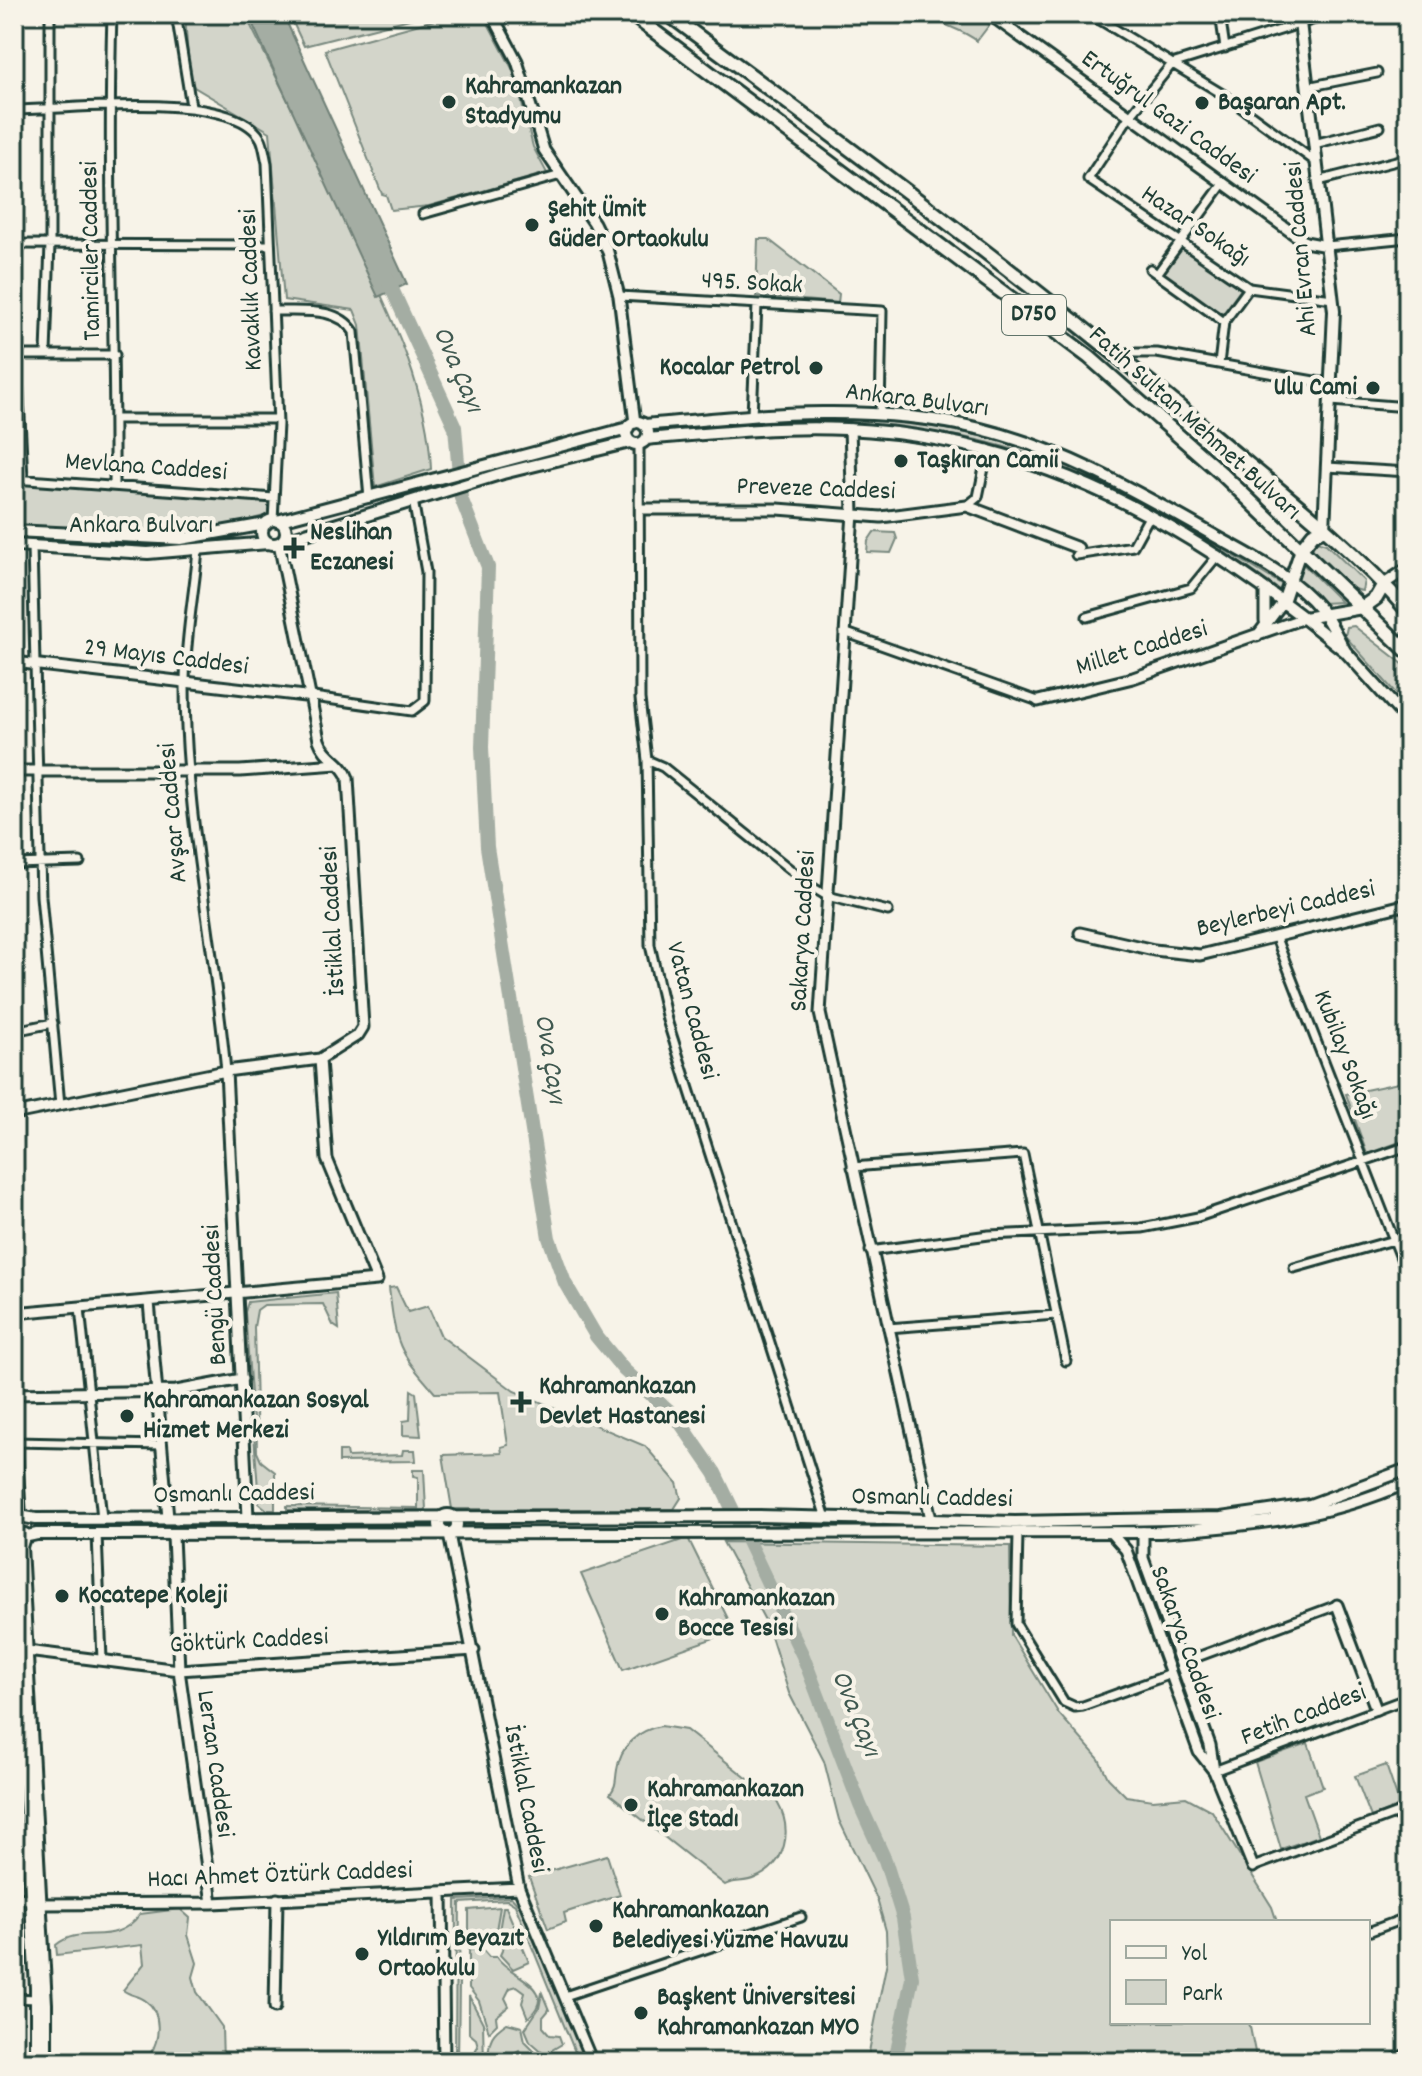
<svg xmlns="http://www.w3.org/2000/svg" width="1422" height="2076" font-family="Dekko,sans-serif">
<rect width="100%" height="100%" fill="#f7f3e8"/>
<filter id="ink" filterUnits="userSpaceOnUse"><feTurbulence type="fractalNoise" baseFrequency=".0125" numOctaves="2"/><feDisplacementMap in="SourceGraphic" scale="16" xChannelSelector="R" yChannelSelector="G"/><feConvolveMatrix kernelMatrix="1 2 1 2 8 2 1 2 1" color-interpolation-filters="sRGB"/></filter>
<g filter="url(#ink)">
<!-- green -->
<path fill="#d3d5ca" stroke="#79897f" stroke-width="2" d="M185,14H245C282,89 320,163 355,239C389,311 428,388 431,469L375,487L360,325L354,310L284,300L270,132L194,87L189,75Z
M289,14H429L304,46Z
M456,14H483L514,72L533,147L547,173L429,206L391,210L386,195L382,194L325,50Z
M927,14H977L990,24L977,41C961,28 943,27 927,14Z
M758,239H768L839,294L838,303L756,296Z
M1181,247L1241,289L1221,316L1163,273Z
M860,419C906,423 954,428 999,441C1103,471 1194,532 1286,587L1283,593C1198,530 1089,467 986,442C945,432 902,428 860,423Z
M14,482L274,498L268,515L215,529L127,533L22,526L14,525Z
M874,532L895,533L897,539L891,553L867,552L868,541Z
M1317,541L1326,544L1364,581L1362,591C1344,589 1319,563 1312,547Z
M1303,564L1341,602L1321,603L1297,581Z
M1354,626L1408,668V707L1345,636L1347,627Z
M1408,1081V1139L1367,1154L1346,1094Z
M396,1287L408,1312L428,1306L441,1336L514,1391L645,1446L677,1483L681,1498L674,1509H452L443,1455L502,1453L501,1447L508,1445L500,1392L435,1393C397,1350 396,1345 389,1288Z
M336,1293L339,1329L333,1325L323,1304L264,1305L257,1310L254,1327L257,1452L261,1461L275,1472V1510H267L259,1503L245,1312L248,1302Z
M411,1390L416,1393L421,1436L403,1435V1421L410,1420Z
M403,1450H415L416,1461L339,1462V1451H346L347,1457L402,1455Z
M413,1470H424L426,1510H287V1506L418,1508V1477L413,1476Z
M688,1538L734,1631L623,1670L581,1574Z
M723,1542L1010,1546L1011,1635L1059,1714L1099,1759L1108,1778L1126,1796L1153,1800L1186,1797L1212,1811L1272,1907L1277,1922H1112V2022H1249L1257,2062H867L887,1961L886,1931L877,1899L839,1820L824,1761L789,1693L767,1624Z
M661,1726L686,1730L777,1802C793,1829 787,1865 755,1878C745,1883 733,1880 725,1885L610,1794C617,1785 615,1781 617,1770C620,1746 638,1730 661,1726Z
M1308,1743L1323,1787L1304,1794L1319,1836L1281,1849L1255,1762Z
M1386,1765L1400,1806L1371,1817L1355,1776Z
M607,1855L620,1895L564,1913L566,1922L548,1929L529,1877Z
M511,1897L520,1907L586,2062H579L515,1905L507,1900L460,1903L458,2062H455L456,1900Z
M500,1907L495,1936L488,1937L482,1946H469V1910Z
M503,1907H506L529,1962L513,1969L500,1955L504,1946L498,1937Z
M180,1909L190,1918L188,1935L197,1963L193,1977L197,1992L222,2027L223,2062H59L62,2057L150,2054C160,2040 162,2012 146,2001C139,1995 130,1996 123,1990L144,1964L142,1945L57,1955L56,1945C82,1923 114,1949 140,1914Z
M482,1949L489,1957H497C509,1977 562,1987 528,2018L522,2003L525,1992L517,1986L510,1988L505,1998L509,2006L496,2017L497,2024L489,2032L479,2001L469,1988V1950Z
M542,1993L549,2010L543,2017V2027L550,2035L559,2036L562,2044L545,2054L530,2041L525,2029L539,2008Z
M469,1996L483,2023L484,2062H469L478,2046L476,2039L469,2033Z
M507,2023L522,2027L525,2041L540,2056L526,2062L519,2050L512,2054L509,2062L488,2058C489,2038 492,2033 507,2023Z"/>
<!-- water -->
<path fill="#a4ada3" stroke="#6f8077" stroke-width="2" d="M248,14H283L407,284L378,297Z"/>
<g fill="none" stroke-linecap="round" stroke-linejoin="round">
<!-- river -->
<path stroke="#a4ada3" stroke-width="14" d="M386,276L455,427L461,498L488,567L482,747L487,847L549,1238L565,1283L596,1336L624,1370L677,1418L715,1473L803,1656L860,1805L885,1860L903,1918L912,1978L895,2062"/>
<defs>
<path id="minor" d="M112,14C107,171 115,329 114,486
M176,14L191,106
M1090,14L1224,95L1316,162
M1220,14L1225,48
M1331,14L1172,64L1129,117L1088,179L1249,288L1333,299
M1307,87L1377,73
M14,110C65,110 234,88 261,139C264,145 265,155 267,163L278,424L273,521
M1314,144L1380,127
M1318,181L1408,158
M423,214L561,175
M14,244L270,245
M1327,246L1408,238
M1150,269L1224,322
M1157,274L1222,185
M619,296L882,311L880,415
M273,311C301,312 338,306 354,332L369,498
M46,353L50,244V14
M1117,353H1157L1331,384
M14,355H115
M17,355L23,479
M1219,364L1224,322L1249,288
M1331,401L1408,407
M752,415L757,305
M114,419H277
M639,444L640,699L647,760L650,945L667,1020L826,1518
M1327,467L1408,472
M14,479L274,498
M967,506L978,497L988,449
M32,547L41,896L60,1105
M198,550C194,594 185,640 185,684C185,815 214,941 226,1071
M1076,555L1133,546L1150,515
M1087,617L1191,588L1218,555
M844,632L1038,701
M313,697L412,711L425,701L426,572L413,500
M647,760L663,767L812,887L827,896L888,911
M14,864L80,862
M1276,938L1408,1276
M14,1031L53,1023
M852,1167L1023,1154L1066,1361
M870,1251L989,1235L1142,1228L1198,1217L1408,1146
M1294,1268L1408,1236
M80,1308L102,1518
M888,1328L1056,1315
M15,1442L162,1445
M1018,1533L1016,1624L1064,1702L1075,1707L1083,1706L1171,1674
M97,1534L102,1660
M1181,1663L1337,1605
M1214,1771L1408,1698
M1253,1867L1408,1809
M1368,1932L1408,1917
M565,1996L801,1917
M14,1998L36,1999
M1388,2062L1408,2053"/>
<path id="tertiary" d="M492,14L517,61L544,150L594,223L608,252L619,296L635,423
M989,14L1305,242L1327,246
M850,429L853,513L820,1013L931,1519
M641,509H778L881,517L967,506L1078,548
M1384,584L1408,568
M1265,589V621
M1257,636L1283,602
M14,662L313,697
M1038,701L1133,678L1304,618
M14,771H240L338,764
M1080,933L1154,950L1200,955L1408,904
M226,1071L248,1517
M14,1114L226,1071L320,1059
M149,1302L168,1518
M14,1313L377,1280L327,1159L320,1059L358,1035L363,1027L348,778C343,762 325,758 319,740L279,543
M14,1394L176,1391L242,1379
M1110,1532L1126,1550L1199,1752L1214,1771
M1143,1532V1558L1210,1745L1214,1771L1253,1867
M449,1534L519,1888L592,2062
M173,1536L179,1670L212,1903
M1337,1605L1376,1709
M27,1651L179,1670L474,1650
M442,1892L444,2062
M14,1898L30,1899
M41,1904L212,1903L519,1888
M275,2007L277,1899"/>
<path id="secondary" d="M1299,14L1334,311L1324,529
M626 433a11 11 0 1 1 22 0a11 11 0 1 1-22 0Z
M644,425C755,415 870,402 981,429C1059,448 1132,489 1201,528C1240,551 1291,573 1320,609C1330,621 1337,637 1345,651
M646,439C712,433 780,426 846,429C1024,437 1165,511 1304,618L1362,608
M262 532a12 12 0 1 1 24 0a12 12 0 1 1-24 0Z
M277,521L628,428
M14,531L181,539L266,524
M283,541L503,473L630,442
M14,545L148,553L268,543
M1283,602L1301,549
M1304,618L1345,651L1408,721
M14,1426L20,1516
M439 1524a9 9 0 1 1 18 0a9 9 0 1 1-18 0Z
M14,1515L36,1519L759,1516L1015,1522L1221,1518L1310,1505L1408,1469
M25,1534L21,1547L46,2004V2062
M14,1539L37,1534H97L1160,1532C1247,1526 1328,1518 1408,1482
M14,1612L36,1988V2062"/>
<path id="trunk" d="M631,14L1089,357L1221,473L1408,652
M668,14C848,147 1029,280 1201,425C1272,485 1347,541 1408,611
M1301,549L1313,534L1324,529
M1362,608L1376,598L1384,584"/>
</defs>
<!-- minor casing -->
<use href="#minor" stroke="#1f3d34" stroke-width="13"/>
<!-- tertiary casing -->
<use href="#tertiary" stroke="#1f3d34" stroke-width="15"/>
<!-- secondary casing -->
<use href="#secondary" stroke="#1f3d34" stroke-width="16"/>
<!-- trunk casing -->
<use href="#trunk" stroke="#1f3d34" stroke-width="18"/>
<!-- minor -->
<use href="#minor" stroke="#f7f3e8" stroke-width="7"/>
<!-- tertiary -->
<use href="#tertiary" stroke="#f7f3e8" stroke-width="9"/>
<!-- secondary -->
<use href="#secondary" stroke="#f7f3e8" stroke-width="10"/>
<!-- trunk -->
<use href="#trunk" stroke="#f7f3e8" stroke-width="12"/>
</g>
</g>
<!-- markers -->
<g fill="#1f3d34" stroke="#f7f3e8" stroke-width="3">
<circle cx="449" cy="102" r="8"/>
<circle cx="1202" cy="103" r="8"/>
<circle cx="532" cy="225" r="8"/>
<circle cx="816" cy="368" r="8"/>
<circle cx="1373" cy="388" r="8"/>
<circle cx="901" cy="461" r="8"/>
<path d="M290 536h8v8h8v8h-8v8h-8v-8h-8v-8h8z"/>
<path d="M517 1390h8v8h8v8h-8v8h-8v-8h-8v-8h8z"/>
<circle cx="127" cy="1416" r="8"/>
<circle cx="62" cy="1596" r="8"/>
<circle cx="662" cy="1614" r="8"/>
<circle cx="631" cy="1805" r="8"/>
<circle cx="596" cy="1926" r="8"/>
<circle cx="362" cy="1954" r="8"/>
<circle cx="641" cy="2013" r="8"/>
</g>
<g text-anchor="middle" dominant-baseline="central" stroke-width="8" stroke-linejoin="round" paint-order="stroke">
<!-- shield labels -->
<rect fill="#f7f3e8" stroke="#60746a" stroke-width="2" x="1002" y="295" width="64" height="40" rx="6"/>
<g font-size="24" font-weight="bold" fill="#1f3d34">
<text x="1034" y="315">D750</text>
</g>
<!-- poi labels -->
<g font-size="26" font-weight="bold" fill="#1f3d34" stroke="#f7f3e8" text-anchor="start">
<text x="465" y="87">Kahramankazan<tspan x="465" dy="30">Stadyumu</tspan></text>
<text x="1218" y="103">Başaran Apt.</text>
<text x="548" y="210">Şehit Ümit<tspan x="548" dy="30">Güder Ortaokulu</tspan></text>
<text x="800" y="368" text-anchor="end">Kocalar Petrol</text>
<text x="1357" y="388" text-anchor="end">Ulu Cami</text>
<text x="917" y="461">Taşkıran Camii</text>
<text x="310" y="533">Neslihan<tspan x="310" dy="30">Eczanesi</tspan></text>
<text x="539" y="1387">Kahramankazan<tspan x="539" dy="30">Devlet Hastanesi</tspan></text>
<text x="143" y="1401">Kahramankazan Sosyal<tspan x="143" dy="30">Hizmet Merkezi</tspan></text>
<text x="78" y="1596">Kocatepe Koleji</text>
<text x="678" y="1599">Kahramankazan<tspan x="678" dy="30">Bocce Tesisi</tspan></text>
<text x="647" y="1790">Kahramankazan<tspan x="647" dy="30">İlçe Stadı</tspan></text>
<text x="612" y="1911">Kahramankazan<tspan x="612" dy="30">Belediyesi Yüzme Havuzu</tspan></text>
<text x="378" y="1939">Yıldırım Beyazıt<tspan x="378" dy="30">Ortaokulu</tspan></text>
<text x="657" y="1998">Başkent Üniversitesi<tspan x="657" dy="30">Kahramankazan MYO</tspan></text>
</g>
<!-- street labels -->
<g font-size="26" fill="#1f3d34" stroke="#f7f3e8">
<text transform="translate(1168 118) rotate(36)">Ertuğrul Gazi Caddesi</text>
<text transform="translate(1195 227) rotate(34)">Hazar Sokağı</text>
<text transform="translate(1302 249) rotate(-95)">Ahi Evran Caddesi</text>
<text transform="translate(92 251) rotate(-91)">Tamirciler Caddesi</text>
<text transform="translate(752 284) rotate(3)">495. Sokak</text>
<text transform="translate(252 290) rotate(-92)">Kavaklık Caddesi</text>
<text transform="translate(917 401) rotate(7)">Ankara Bulvarı</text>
<text transform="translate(1194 424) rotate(42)">Fatih Sultan Mehmet Bulvarı</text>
<text transform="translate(146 468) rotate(4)">Mevlana Caddesi</text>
<text transform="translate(816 490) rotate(2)">Preveze Caddesi</text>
<text x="141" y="526">Ankara Bulvarı</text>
<text transform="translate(1142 649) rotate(-17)">Millet Caddesi</text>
<text transform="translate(166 658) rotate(7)">29 Mayıs Caddesi</text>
<text transform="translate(174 813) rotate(-95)">Avşar Caddesi</text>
<text transform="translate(1286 910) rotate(-13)">Beylerbeyi Caddesi</text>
<text transform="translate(334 921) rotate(-93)">İstiklal Caddesi</text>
<text transform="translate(804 931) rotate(-87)">Sakarya Caddesi</text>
<text transform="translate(691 1011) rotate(75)">Vatan Caddesi</text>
<text transform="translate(1344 1055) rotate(69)">Kubilay Sokağı</text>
<text transform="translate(216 1295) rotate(-93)">Bengü Caddesi</text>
<text transform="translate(234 1495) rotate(-1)">Osmanlı Caddesi</text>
<text transform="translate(932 1499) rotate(1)">Osmanlı Caddesi</text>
<text transform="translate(249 1642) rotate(-3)">Göktürk Caddesi</text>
<text transform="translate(1184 1643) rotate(70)">Sakarya Caddesi</text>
<text transform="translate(1304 1716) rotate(-21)">Fetih Caddesi</text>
<text transform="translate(214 1764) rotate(82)">Lerzan Caddesi</text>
<text transform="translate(525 1799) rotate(79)">İstiklal Caddesi</text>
<text transform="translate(280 1876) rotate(-2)">Hacı Ahmet Öztürk Caddesi</text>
</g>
<!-- water labels -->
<g font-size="28" font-style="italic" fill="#405950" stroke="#f7f3e8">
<text transform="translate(456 370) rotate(67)">Ova Çayı</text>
<text transform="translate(548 1059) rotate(81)">Ova Çayı</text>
<text transform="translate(854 1714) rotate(68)">Ova Çayı</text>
</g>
</g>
<!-- margin -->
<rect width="1422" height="2076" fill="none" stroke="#f7f3e8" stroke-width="48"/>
<rect x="24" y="24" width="1374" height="2028" fill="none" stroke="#1f3d34" stroke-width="3" filter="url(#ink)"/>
<!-- legend -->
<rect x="1110" y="1920" width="260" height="104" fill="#f7f3e8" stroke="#a1aaa0" stroke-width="2"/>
<rect x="1126" y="1946" width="40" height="12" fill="#f7f3e8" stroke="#a1aaa0" stroke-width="2"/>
<text x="1182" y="1960" font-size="24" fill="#1f3d34">Yol</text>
<rect x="1126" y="1980" width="40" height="24" fill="#d3d5ca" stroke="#a1aaa0" stroke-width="2"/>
<text x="1182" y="2000" font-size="24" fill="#1f3d34">Park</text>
</svg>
